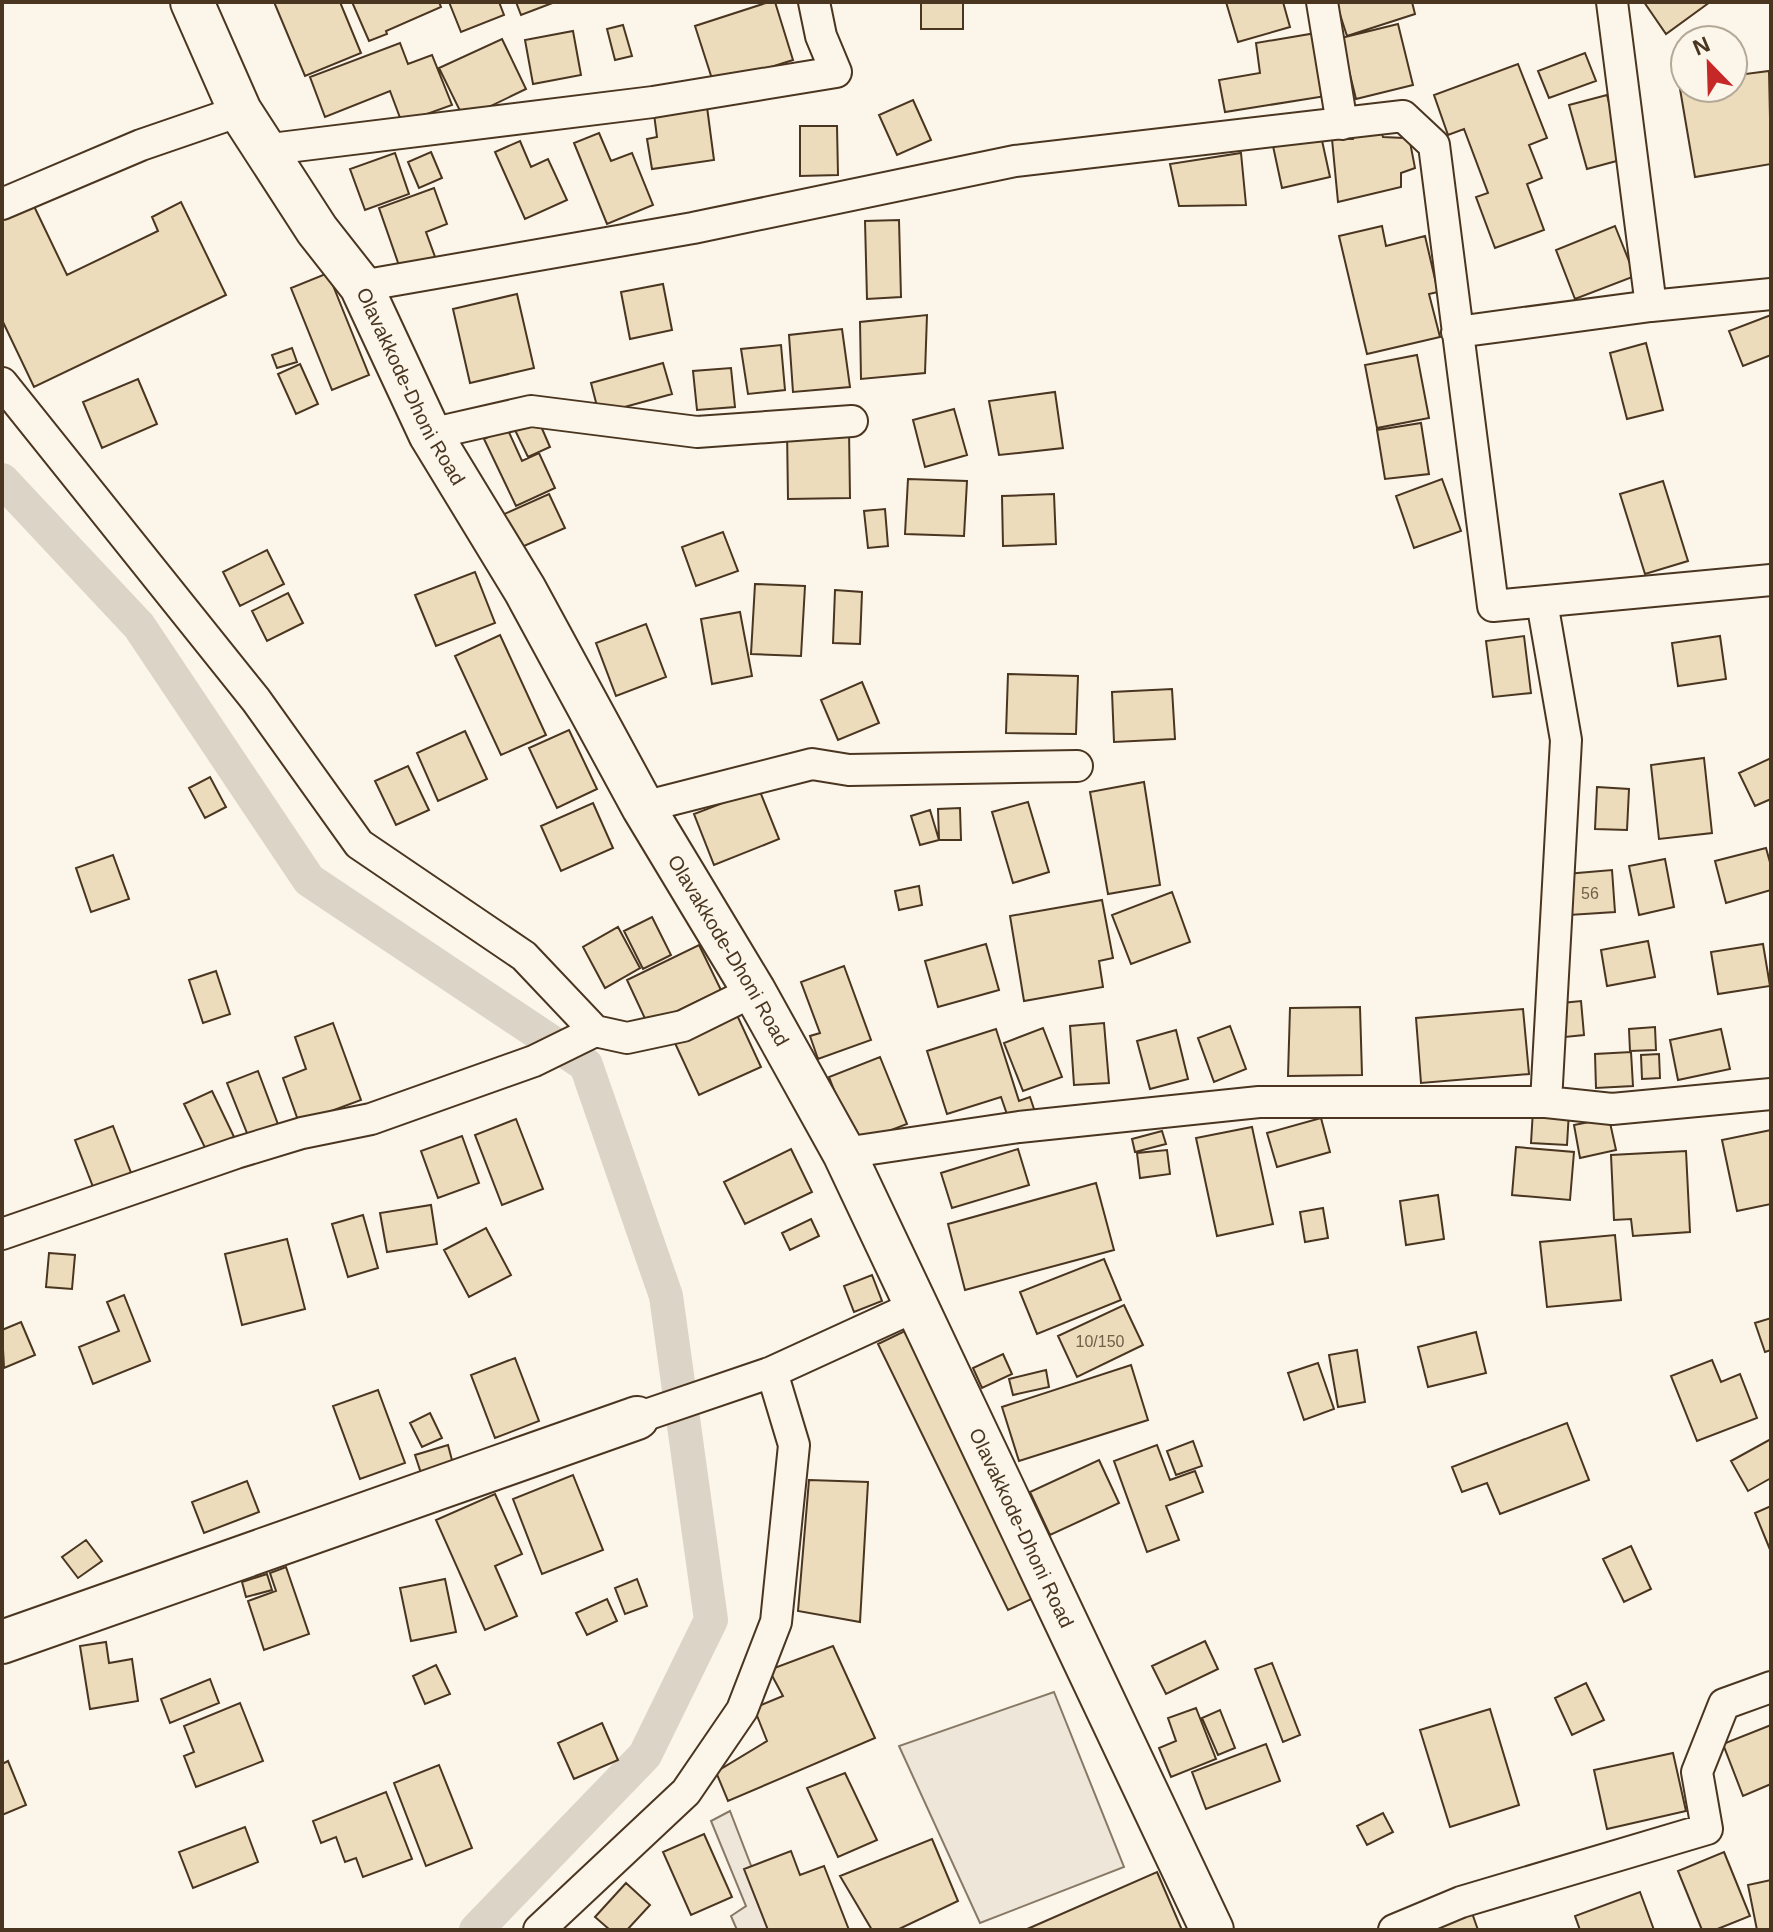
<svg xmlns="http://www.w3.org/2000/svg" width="1773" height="1932" font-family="Helvetica,sans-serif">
<rect width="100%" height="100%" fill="#fbf6e9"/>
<!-- green -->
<path fill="#ede6d9" stroke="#887966" stroke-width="2" d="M1054,1692L1124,1867L980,1923L899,1746Z
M730,1811L752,1868L803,1930H737L731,1916L746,1906L711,1821Z"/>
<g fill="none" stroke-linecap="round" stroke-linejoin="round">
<!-- canal -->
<path stroke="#dcd4c6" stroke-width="34" d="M2,480L139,626L309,880L586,1065L666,1296L711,1620L645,1755L476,1930"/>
</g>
<!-- building -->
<path fill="#ecdcbc" stroke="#4a3520" stroke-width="2" d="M274,2H340L361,53L305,76Z
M352,2H439L441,7L386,31L387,34L369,41Z
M449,2H499L504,15L461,32Z
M516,2H555L521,15Z
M769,2H775L793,60L714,85L695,26Z
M921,2H963V29H921Z
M1226,2H1283L1290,27L1238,42Z
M1336,2H1412L1415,14L1347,36Z
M1644,2H1710L1666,34Z
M1398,24L1413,85L1356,99L1341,38Z
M623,25L632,56L615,60L607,29Z
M573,31L581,75L533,84L525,40Z
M1316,33L1326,96L1225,112L1219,80L1260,73L1256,43Z
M502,39L526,89L464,119L439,68Z
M400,43L408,64L432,55L452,105L402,123L390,91L325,117L310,77Z
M1741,51L1746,74L1769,71L1771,164L1695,177L1679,83L1685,82V88H1733V53Z
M1585,53L1596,81L1549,98L1538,71Z
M1518,64L1547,138L1529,145L1542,178L1527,184L1544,230L1495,248L1476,197L1488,193L1464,129L1448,135L1434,95Z
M1607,95L1624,159L1587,169L1569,105Z
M913,100L931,140L897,155L879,115Z
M707,107L714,160L652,169L647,139L657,137L654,114Z
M800,126H837L838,175L800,176Z
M1381,131L1383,137L1404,138L1410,142L1415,168L1401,173V187L1338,202L1332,139H1353L1356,132Z
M599,133L611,161L632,153L653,205L607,224L574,143Z
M1321,136L1330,177L1282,188L1273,146Z
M520,141L531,167L548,159L567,200L525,219L495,152Z
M431,152L442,178L419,188L408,162Z
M395,153L409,194L365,210L350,169Z
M1241,153L1246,205L1179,206L1170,164Z
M434,188L447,224L426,232L438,265L403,277L379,208Z
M32,202L67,275L158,231L152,217L181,202L226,295L34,387L2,320V217Z
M899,220L901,297L867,299L865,221Z
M1382,226L1386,246L1425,236L1438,292L1429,294L1440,337L1367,354L1339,236Z
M1615,226L1635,276L1575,299L1556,250Z
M328,273L369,375L332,390L291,288Z
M663,284L672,330L630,339L621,292Z
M517,294L534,368L470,383L453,309Z
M927,315L925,373L861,379L860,322Z
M1771,315V355L1743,366L1729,331Z
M842,329L850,387L793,392L789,335Z
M1646,343L1663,410L1627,419L1610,353Z
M781,345L785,390L748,394L741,349Z
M292,348L297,362L277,368L272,355Z
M1417,355L1429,418L1377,428L1365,365Z
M663,363L672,394L599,414L591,383Z
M300,364L318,404L296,414L278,374Z
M731,368L735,407L697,410L693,371Z
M138,379L157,424L102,448L83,402Z
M1055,392L1063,448L999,455L989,401Z
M954,409L967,455L925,467L913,420Z
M537,417L550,447L528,457L514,428Z
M1421,423L1429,474L1385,479L1377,430Z
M507,428L522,461L539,453L555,488L516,506L484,439Z
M849,429L850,498L788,499L787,430Z
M908,479L967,481L964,536L905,534Z
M1442,479L1461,531L1414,548L1396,496Z
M1663,481L1688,561L1645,574L1620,494Z
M549,494L565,528L515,550L500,516Z
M1054,494L1056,544L1003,546L1002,496Z
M885,509L888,546L868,548L864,511Z
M723,532L738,571L696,586L682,547Z
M267,550L284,584L240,606L223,572Z
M475,572L495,623L436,646L415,595Z
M755,584L805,586L801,656L751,654Z
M835,590L862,592L860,644L833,643Z
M288,593L303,623L267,641L252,611Z
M740,612L752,676L712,684L701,619Z
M646,624L666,677L616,696L596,643Z
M500,635L546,735L501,755L455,656Z
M1524,636L1531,693L1493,697L1486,641Z
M1720,636L1726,679L1678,686L1672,643Z
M1008,674L1078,676L1076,734L1006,733Z
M862,682L879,723L838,740L821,700Z
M1172,689L1175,739L1114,742L1112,692Z
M569,730L597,789L557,808L529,748Z
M465,731L487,779L438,801L417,753Z
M1704,758L1712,833L1659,839L1651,765Z
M1771,758V799L1755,806L1739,773Z
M408,766L429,810L396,825L375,781Z
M210,777L226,807L205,818L189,788Z
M1144,782L1160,885L1108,894L1090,792Z
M1597,787L1629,789L1627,830L1595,829Z
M759,789L779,839L714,865L694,814Z
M1028,802L1049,872L1013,883L992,812Z
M593,803L613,848L561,871L541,826Z
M960,808L961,840H939L938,809Z
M930,810L939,840L920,845L911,816Z
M1766,848L1771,866V890L1726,903L1715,861Z
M113,855L129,899L91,912L76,868Z
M1665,859L1674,907L1639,915L1629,866Z
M1612,870L1615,912L1569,915L1566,874Z
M919,886L922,905L899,910L895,891Z
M1172,892L1190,942L1131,964L1112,915Z
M1102,900L1113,958L1099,961L1103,987L1024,1001L1010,916Z
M652,917L671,955L643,969L624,931Z
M618,927L640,968L605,988L583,947Z
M1648,941L1655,977L1607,986L1601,950Z
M986,944L999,990L938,1007L925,961Z
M1763,944L1770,986L1718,994L1711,952Z
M699,945L721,990L648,1025L627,980Z
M844,966L871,1040L818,1059L810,1036L820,1033L801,982Z
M216,971L230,1014L203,1023L189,980Z
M1581,1001L1584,1035L1565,1037L1562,1003Z
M1360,1007L1362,1075L1288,1076L1290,1008Z
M1523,1009L1529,1074L1421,1083L1416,1018Z
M736,1013L761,1067L699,1095L674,1041Z
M333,1023L361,1100L299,1123L283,1078L306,1069L295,1037Z
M1104,1023L1109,1083L1074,1085L1070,1026Z
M1230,1026L1246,1069L1214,1082L1198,1038Z
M1655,1027L1656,1050L1630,1051L1629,1029Z
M1043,1028L1062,1077L1023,1091L1004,1043Z
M996,1029L1019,1101L1030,1097L1036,1115L1010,1123L1001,1097L947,1114L927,1051Z
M1721,1029L1730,1069L1678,1080L1670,1040Z
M1176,1030L1188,1079L1150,1089L1137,1041Z
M1631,1052L1633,1086L1596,1088L1595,1054Z
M1659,1054L1660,1078L1642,1079L1641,1055Z
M880,1057L907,1124L855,1144L829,1077Z
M258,1071L279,1127L249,1138L227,1083Z
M212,1091L236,1141L208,1154L184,1104Z
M1533,1110L1569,1111L1567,1145L1531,1143Z
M1321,1118L1330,1152L1277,1167L1267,1133Z
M1609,1118L1616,1150L1580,1158L1574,1125Z
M516,1119L543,1189L502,1205L475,1135Z
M113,1126L133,1178L95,1192L75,1140Z
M1252,1127L1273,1224L1217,1236L1196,1138Z
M1771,1130V1204L1737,1211L1722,1140Z
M1162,1131L1166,1144L1135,1152L1132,1139Z
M462,1136L479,1183L438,1198L421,1151Z
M1516,1147L1574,1152L1570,1200L1512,1195Z
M791,1149L812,1192L745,1224L724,1182Z
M1018,1149L1029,1185L952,1208L941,1173Z
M1167,1150L1170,1174L1140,1178L1137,1153Z
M1686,1151L1690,1232L1633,1236L1631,1219L1614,1220L1611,1155Z
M1096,1183L1114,1250L965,1290L948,1224Z
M1438,1195L1444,1239L1406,1245L1400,1201Z
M431,1205L437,1244L387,1252L380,1213Z
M1323,1208L1328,1238L1305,1242L1300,1212Z
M363,1215L378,1268L348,1277L332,1224Z
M811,1219L819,1236L790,1250L782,1233Z
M486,1228L511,1275L469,1297L444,1250Z
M1615,1235L1621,1300L1547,1307L1540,1242Z
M287,1239L305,1309L242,1325L225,1254Z
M49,1253L75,1255L72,1289L46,1287Z
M1104,1259L1121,1300L1037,1334L1020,1292Z
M872,1275L882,1301L854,1312L844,1286Z
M124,1295L150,1361L93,1384L79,1347L119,1331L107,1302Z
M1124,1305L1143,1345L1077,1377L1058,1336Z
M1771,1318V1350L1765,1352L1755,1323Z
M21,1322L35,1355L4,1368L2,1330Z
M909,1329L1040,1595L1008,1610L878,1344Z
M1476,1332L1486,1373L1428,1387L1418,1347Z
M1357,1350L1365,1402L1338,1407L1329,1355Z
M1003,1354L1012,1374L982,1388L973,1368Z
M515,1358L539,1421L495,1438L471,1375Z
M1712,1360L1721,1382L1740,1374L1757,1418L1697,1441L1671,1376Z
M1318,1363L1334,1409L1304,1420L1288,1373Z
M1131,1365L1148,1420L1019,1461L1002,1407Z
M1046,1370L1049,1387L1013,1395L1009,1379Z
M378,1390L405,1463L360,1479L333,1406Z
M430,1413L442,1438L422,1447L410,1423Z
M1567,1423L1589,1480L1500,1514L1487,1483L1462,1492L1452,1467Z
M1771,1439V1478L1748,1491L1731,1461Z
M1193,1441L1202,1466L1176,1475L1167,1451Z
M448,1445L453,1464L421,1473L415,1455Z
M1157,1445L1170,1480L1195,1471L1203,1492L1166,1506L1179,1540L1147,1552L1114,1461Z
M1099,1460L1119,1503L1050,1535L1030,1492Z
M573,1475L603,1550L542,1574L513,1499Z
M809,1480L868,1482L860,1622L798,1611Z
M247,1481L259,1512L204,1533L192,1502Z
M495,1494L522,1554L495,1566L517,1616L485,1630L436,1520Z
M1771,1506V1552L1755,1513Z
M86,1540L102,1561L78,1578L62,1557Z
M1631,1546L1651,1589L1624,1602L1603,1559Z
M286,1567L309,1634L264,1650L248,1601L276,1591L270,1573Z
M267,1574L272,1590L246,1597L242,1582Z
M445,1579L456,1632L411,1641L400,1588Z
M637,1579L647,1606L625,1614L615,1588Z
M607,1599L617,1621L587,1635L576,1613Z
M1205,1641L1218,1669L1166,1694L1152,1666Z
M106,1642L109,1663L132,1659L138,1701L90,1709L80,1646Z
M833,1646L875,1738L728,1801L716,1772L767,1741L754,1708L783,1696L769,1670Z
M1272,1663L1300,1735L1283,1742L1255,1669Z
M436,1665L450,1694L425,1704L413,1676Z
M210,1679L219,1703L170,1723L161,1699Z
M1586,1683L1604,1720L1572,1735L1555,1698Z
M240,1703L263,1761L196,1787L184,1756L194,1752L184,1726Z
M1196,1708L1216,1759L1171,1777L1159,1748L1176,1741L1168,1718Z
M1490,1709L1519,1805L1450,1827L1420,1730Z
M1220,1710L1235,1748L1218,1755L1202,1718Z
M602,1723L618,1760L574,1779L558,1743Z
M1771,1725V1784L1743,1796L1723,1744Z
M1266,1744L1280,1781L1206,1809L1192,1772Z
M1673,1753L1686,1811L1607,1829L1594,1770Z
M8,1761L26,1805L2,1815V1764Z
M439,1765L472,1848L426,1866L394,1783Z
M845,1773L877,1840L838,1857L807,1788Z
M386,1792L412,1859L363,1877L356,1858L345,1862L336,1837L321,1843L313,1821Z
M1383,1813L1393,1832L1367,1845L1357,1826Z
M245,1827L258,1862L193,1888L179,1852Z
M704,1834L732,1897L691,1915L663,1852Z
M932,1839L958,1901L897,1930H872L840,1876Z
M791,1851L800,1875L824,1866L849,1930H768L744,1869Z
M1724,1852L1750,1916L1715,1930H1702L1678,1871Z
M1157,1872L1182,1930H1025Z
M1771,1880V1930H1757L1748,1885Z
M626,1883L650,1905L627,1930H610L595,1917Z
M1640,1892L1654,1930H1580L1575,1916Z
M1472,1913L1478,1930H1443L1441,1925Z"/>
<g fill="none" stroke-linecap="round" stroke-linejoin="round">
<defs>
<path id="street" d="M1322,2L1342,124
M1612,2L1651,306
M263,150L653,102L836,72L821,36L814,2
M2,204L141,145L240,111
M361,286L693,228L1015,161L1403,116L1434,145L1493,606L1771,580
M1457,332L1651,306L1771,294
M2,383L256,700L359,844L524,956L595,1031L627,1038L683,1026L754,991
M430,434L531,411L697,432L852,421
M1542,602L1566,740L1546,1102
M643,807L812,764L849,770L1077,766
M844,1153L1019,1127L1259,1102H1546L1612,1109L1771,1094
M2,1234L236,1153L302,1133L371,1119L534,1061L595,1031
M637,1418L772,1372L916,1306
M539,1930L686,1792L742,1710L776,1622L794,1445L772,1372
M1394,1930L1461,1902L1707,1829L1697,1772L1724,1704L1771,1687"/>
<g id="secondary">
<path id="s1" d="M192,2L240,111L317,230L361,286L430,434L525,590L643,807L754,991L844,1153L1212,1930"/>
<path d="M2,1642L637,1418"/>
</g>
</defs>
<!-- street casing -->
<use href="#street" stroke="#4a3520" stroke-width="34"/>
<!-- secondary casing -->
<use href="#secondary" stroke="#4a3520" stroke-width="46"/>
<!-- street -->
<use href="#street" stroke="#fbf6e9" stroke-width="30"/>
<!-- secondary -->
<use href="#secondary" stroke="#fbf6e9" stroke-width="42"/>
</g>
<g text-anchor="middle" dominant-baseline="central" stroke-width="6" stroke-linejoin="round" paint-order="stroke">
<!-- number labels -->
<g font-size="16" fill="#725f47">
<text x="1590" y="893">56</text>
<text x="1100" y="1341">10/150</text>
</g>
<!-- street labels -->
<g font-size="20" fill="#4a3520" stroke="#fbf6e9">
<text stroke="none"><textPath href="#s1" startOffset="444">Olavakkode-Dhoni Road</textPath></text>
<text stroke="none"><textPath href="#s1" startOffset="1092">Olavakkode-Dhoni Road</textPath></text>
<text stroke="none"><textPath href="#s1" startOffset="1740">Olavakkode-Dhoni Road</textPath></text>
</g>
</g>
<!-- border -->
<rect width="1773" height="1932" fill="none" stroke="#4a3520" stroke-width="8"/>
<!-- north arrow -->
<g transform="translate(1709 64) rotate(337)"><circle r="38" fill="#fbf6e9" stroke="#b4a999" stroke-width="2"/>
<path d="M0-6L14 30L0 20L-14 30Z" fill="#c62828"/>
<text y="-12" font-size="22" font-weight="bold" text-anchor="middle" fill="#4a3520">N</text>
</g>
</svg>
